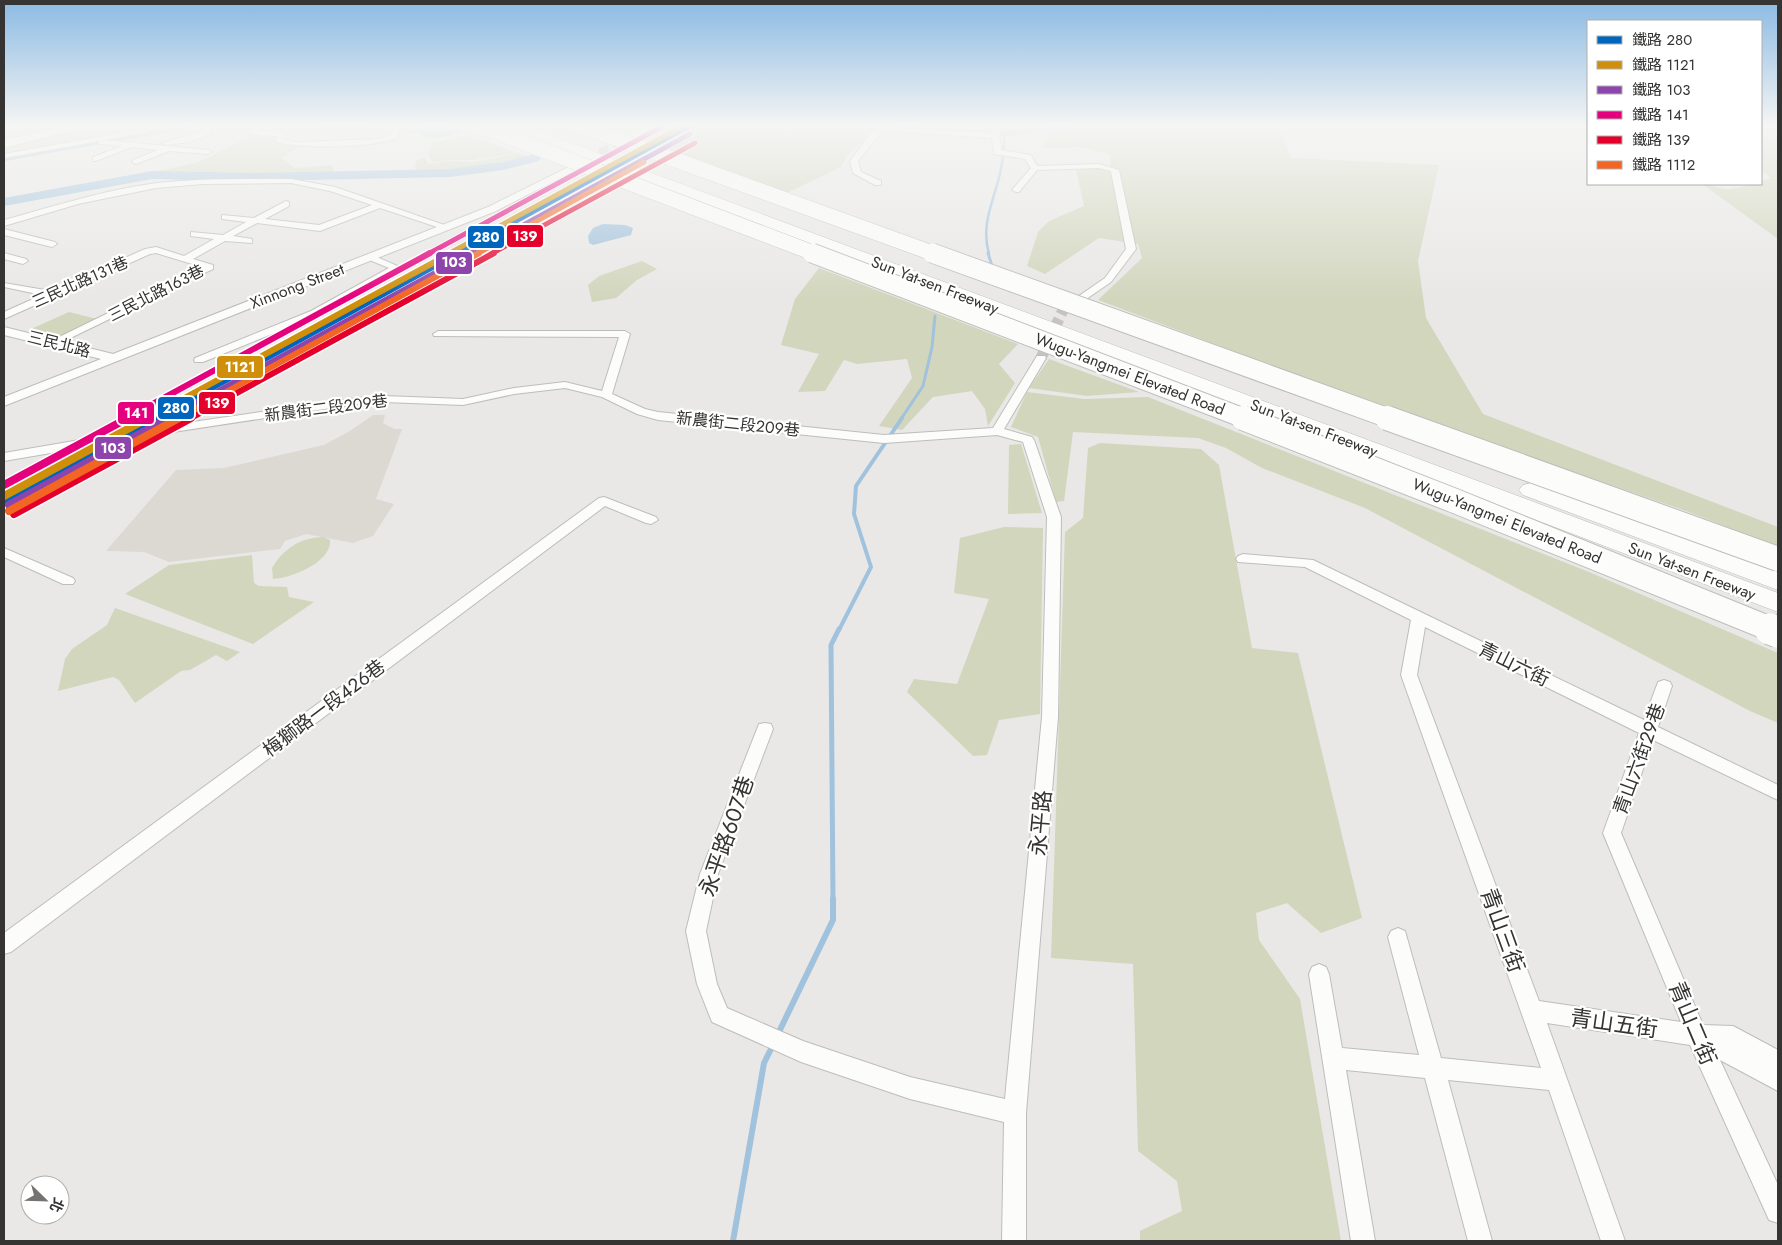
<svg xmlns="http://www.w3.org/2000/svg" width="1782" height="1245" font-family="Jost,'Noto Sans TC',sans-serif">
<rect width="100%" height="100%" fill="#e9e8e6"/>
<!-- built -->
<path fill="#dcd9d3" d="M4,125H29L39,129L4,138Z
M94,125H138L108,133L92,127L105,135L4,155V147Z
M373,415H385L383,423L394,429H402L376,499L394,504L373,536L353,543L306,534L285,541L280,549L169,562L144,552L106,551L176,470L224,468L324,445L350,431Z"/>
<!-- green -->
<path fill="#d2d6bd" d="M702,125H760L787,130L845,125L877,128L847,156L841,167L783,195L660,148Z
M1086,125H1278L1291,158L1439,165L1418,261L1426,318L1483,414L1778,527V547L1686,511L1315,382L1098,300L1142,258L1138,244L1099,238L1045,274L1027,266L1038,232L1049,221L1084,206L1076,170L1110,166L1111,155L1081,147L1040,148L1051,135H1031L1075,128Z
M469,135L516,153L474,160H451L432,162L428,153L432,146L430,143Z
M1761,135L1768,136L1778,141V239L1702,184C1711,184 1717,188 1725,189C1733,190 1750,184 1761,184V181L1771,178L1761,170Z
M250,136H274L277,143L297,147L282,158L295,168L332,165L334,173H150L199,162Z
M518,153L530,157C492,166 455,169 416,172L415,167L417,160L425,158L429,164L449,161L474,162Z
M642,261L657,269L637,280L616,298L592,302L588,285L599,276Z
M819,268L1018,344L999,364L1015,383L988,426L985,409L972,391L933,397L902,430L879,426L912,378L907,359L857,364L844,360L825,391L798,392L819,354L781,345L795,299Z
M69,312L97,319L60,337L31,329Z
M1049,359L1139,392L1087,396L1029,388Z
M1027,392L1084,399L1148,397L1589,572L1778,653V723L1750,711L1365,508L1262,468L1226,448L1198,438L1073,432L1064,501L1056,502L1038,437L1011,427Z
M1100,443L1201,449L1219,465L1252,648L1298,653L1362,918L1321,933L1287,903L1256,913L1259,940L1300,999L1341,1241H1140V1231L1182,1211L1177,1181L1138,1151L1133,964L1051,958L1065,532L1083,518L1088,448Z
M1021,444L1042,513L1008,514L1009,445Z
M1004,527L1043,528L1040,714L999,720L987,755L973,756L907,692L914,679L957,684L989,599L954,593L960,538Z
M323,537L330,540C332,562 292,578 273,579L272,568C284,548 300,538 323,537Z
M252,555L254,583L259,586L287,587L289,597L314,602L253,644L125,594L169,565Z
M115,608L240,652L227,661L216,655L190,670L181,671L135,703L119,680L113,677L58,691L65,659L72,649L107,625Z"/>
<!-- water -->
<path fill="#a1c2dc" d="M424,125H443L462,132C449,136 435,140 421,137L422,133H407Z
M849,125C899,124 950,131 1000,130C1027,130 1054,125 1081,125L1072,128L1009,136Z
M603,224L625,225L633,228L631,235L593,245L589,243L588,236L593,228Z"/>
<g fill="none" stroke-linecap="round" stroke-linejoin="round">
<!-- stream-far4 -->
<path stroke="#a1c2dc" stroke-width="2.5" d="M4,160L200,125
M989,254C980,223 995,199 1001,169C1003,158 1004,146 1005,134"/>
<!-- stream-far3 -->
<path stroke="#a1c2dc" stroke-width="3" d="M988,253L992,266
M901,419L923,386L932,347L935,316"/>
<!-- stream-far2 -->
<path stroke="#a1c2dc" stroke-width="4" d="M839,630L871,567L854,514L856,486L902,418"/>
<!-- stream-far1 -->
<path stroke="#a1c2dc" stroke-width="5" d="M833,900L831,645L839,629"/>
<!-- stream -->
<path stroke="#a1c2dc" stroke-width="6" d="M777,1036L833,920V899
M733,1241L764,1063L773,1045"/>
<!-- river -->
<path fill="#a1c2dc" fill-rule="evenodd" d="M534,154L541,158L539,161L503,170L450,177L255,181L152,179L4,206V198L152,171L255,173L450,169L503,162Z"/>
<!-- minor-tunnel -->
<path stroke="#c5c4c2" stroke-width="11" stroke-dasharray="11 5" stroke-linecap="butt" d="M1041,358L1063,310L1078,300"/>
<!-- tertiary-tunnel -->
<path stroke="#c5c4c2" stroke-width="10" stroke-dasharray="10 5" stroke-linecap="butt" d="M587,161L620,143"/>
<defs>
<path id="minor" d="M165,125L173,126L104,140L208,150L212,152L208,154L169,151L136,164L132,162L133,160L158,150L132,147L96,161H93V157L122,146L102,144H99V141L4,158V154Z
M202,125H222L210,128L212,134L189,142L166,145L162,143L204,131L201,127Z
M260,125H268L259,131L284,132L283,139L296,142L379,139L391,135L393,126L408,125L399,129L397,138C369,148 305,149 276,142L277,136L251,135V129Z
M318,125H370L366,127H322Z
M998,125H1005L1004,129L999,130L1001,150L1031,155L1037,166L1099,164L1119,170L1136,249L1111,282L1082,302H1074L1073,300L1105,278L1126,249L1111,171L1099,168L1037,170L1019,192H1016L1012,190L1031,168L1025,159L994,154L992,138L885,131L878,136L858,161L861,172L881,181V185H875L853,173L850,161L872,132L881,127L992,133L991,128Z
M291,179L335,187L450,227L446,230L380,208L320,231L257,223L233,236L252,239V243L225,241L193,259L213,265V269L58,344H50L49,342L202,267L156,253L150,254L4,319V312L42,295L4,287V283L51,291L145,249L156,247L184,256L214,239L191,236V232L223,235L246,222L222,219V215L254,218L286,201L289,202V206L265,219L319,225L372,205L330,191L291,183L203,184L156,188L78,204L4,226V220C54,206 105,190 157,183C201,178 246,179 291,179Z
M4,229L55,242L57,244L52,247L4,235Z
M4,253L26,259L28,261L23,264L4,259Z
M370,254L402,268L319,315L203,362H195L194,360L195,358L311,311L389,268L367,259L365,257Z
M438,331H625L630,334L612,394L645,409L658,412L884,435L993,428L1037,356H1045L1046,358L1004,429L1032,437L1034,440L1061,517L1058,717L1026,1113V1241H1002L1004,1122L910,1099L801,1062L712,1022L697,984L686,931L700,874L757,729L759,724L765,723L771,724L773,729L718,874L706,931L717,984L727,1008L803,1041L910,1077L1005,1099L1042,717L1047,517L1023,442L997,435L884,443L658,420L637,414L602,397L565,388L514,394L463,405L384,402L357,404L127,439L129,442L127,445L4,511V502L115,442L4,461V453L138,430L357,398L384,396L463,399L514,388L565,382L602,391L619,337L434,336L433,334Z
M604,497L656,517L658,520L651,524L646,523L605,506L11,952L4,954V933L599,498Z
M4,548L73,578L75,581L73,584H63L4,557Z
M1243,554L1313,560L1644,720L1658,682L1664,680L1670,682L1672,686L1658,727L1778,785V800L1653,740L1621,833L1703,1025L1733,1026L1778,1050V1091L1720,1060L1778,1185V1223L1769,1220L1690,1045L1547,1023L1625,1241H1601L1549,1090L1448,1080L1492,1241H1468L1425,1078L1346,1070L1375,1241H1351L1309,974L1312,967L1319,964L1326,967L1329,974L1342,1048L1419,1055L1388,937L1391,931L1398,928L1405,931L1441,1058L1541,1068L1401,675L1411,620L1305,567L1238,562L1236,559L1238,556ZM1425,627L1639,733L1603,833L1681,1022L1539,1001L1417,675Z"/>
<path id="tertiary" d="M648,125H659L623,145H617L615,143Z
M587,158L590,159V163L496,211L4,406V397L101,359L4,335V327L113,354L488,207Z"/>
<path id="primary" d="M71,125H89L87,127L4,148V140Z"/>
<path id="motorway" d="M505,125H523L1778,593V612L507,128Z
M1531,483L1778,572V590L1523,495L1519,490L1523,485Z"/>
</defs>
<!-- minor casing -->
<use href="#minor" stroke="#bdbdbb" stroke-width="2"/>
<!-- tertiary casing -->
<use href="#tertiary" stroke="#bdbdbb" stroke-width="2"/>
<!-- primary casing -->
<use href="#primary" stroke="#bdbdbb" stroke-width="2"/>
<!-- motorway casing -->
<use href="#motorway" stroke="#bdbdbb" stroke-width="1"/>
<!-- minor -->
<use href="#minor" fill="#fcfcfb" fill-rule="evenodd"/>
<!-- tertiary -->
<use href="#tertiary" fill="#fcfcfb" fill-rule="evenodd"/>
<!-- primary -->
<use href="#primary" fill="#fcfcfb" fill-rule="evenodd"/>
<!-- motorway -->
<use href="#motorway" fill="#fcfcfb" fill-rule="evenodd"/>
<defs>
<path id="motorway-bridge-far3" d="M478,125L816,254
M579,125L935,254"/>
<path id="motorway-bridge-far2" d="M812,253L1246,419
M932,253L1391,419"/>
<path id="motorway-bridge-far1" d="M1243,418L1455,501L1773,630
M1387,418L1778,559"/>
<path id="motorway-bridge" d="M1770,629L1778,632"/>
</defs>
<!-- motorway-bridge-far3 casing -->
<use href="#motorway-bridge-far3" stroke="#bdbdbb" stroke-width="16" stroke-linecap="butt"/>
<!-- motorway-bridge-far2 casing -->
<use href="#motorway-bridge-far2" stroke="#bdbdbb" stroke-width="21" stroke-linecap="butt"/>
<!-- motorway-bridge-far1 casing -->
<use href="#motorway-bridge-far1" stroke="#bdbdbb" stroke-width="26" stroke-linecap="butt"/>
<!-- motorway-bridge casing -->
<use href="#motorway-bridge" stroke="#bdbdbb" stroke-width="33" stroke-linecap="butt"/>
<!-- motorway-bridge-far3 -->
<use href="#motorway-bridge-far3" stroke="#fcfcfb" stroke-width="15"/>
<!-- motorway-bridge-far2 -->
<use href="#motorway-bridge-far2" stroke="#fcfcfb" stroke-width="19"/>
<!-- motorway-bridge-far1 -->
<use href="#motorway-bridge-far1" stroke="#fcfcfb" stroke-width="24"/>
<!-- motorway-bridge -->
<use href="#motorway-bridge" stroke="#fcfcfb" stroke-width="31"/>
<defs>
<path id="rail-1-far2" d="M456,254L691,125"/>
<path id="rail-1-far1" d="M155,419L458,253"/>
<path id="rail-1" d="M4,502L158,418"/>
<path id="rail-2-far2" d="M448,254L685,125"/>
<path id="rail-2-far1" d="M146,419L451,253"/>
<path id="rail-2" d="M4,496L148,418"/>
<path id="rail-3-far2" d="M470,254L690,134"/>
<path id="rail-3-far1" d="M167,419L472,253"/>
<path id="rail-3" d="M9,505L169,418"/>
<path id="rail-4-far2" d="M428,254L665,125"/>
<path id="rail-4-far1" d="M125,419L430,253"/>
<path id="rail-4" d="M4,485L128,418"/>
<path id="rail-5-far2" d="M491,254L695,143"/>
<path id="rail-5-far1" d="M189,419L494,253"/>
<path id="rail-5" d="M14,514L191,418"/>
<path id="rail-6-far2" d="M477,254L644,162"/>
<path id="rail-6-far1" d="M177,419L479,253"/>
<path id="rail-6" d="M9,511L179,418"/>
</defs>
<!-- rail-1-far2 casing -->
<use href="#rail-1-far2" stroke="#fff" stroke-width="7"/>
<!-- rail-1-far1 casing -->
<use href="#rail-1-far1" stroke="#fff" stroke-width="9"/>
<!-- rail-1 casing -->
<use href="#rail-1" stroke="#fff" stroke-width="11"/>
<!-- rail-2-far2 casing -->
<use href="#rail-2-far2" stroke="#fff" stroke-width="7"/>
<!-- rail-2-far1 casing -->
<use href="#rail-2-far1" stroke="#fff" stroke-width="9"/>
<!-- rail-2 casing -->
<use href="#rail-2" stroke="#fff" stroke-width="11"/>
<!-- rail-3-far2 casing -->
<use href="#rail-3-far2" stroke="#fff" stroke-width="7"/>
<!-- rail-3-far1 casing -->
<use href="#rail-3-far1" stroke="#fff" stroke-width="9"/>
<!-- rail-3 casing -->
<use href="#rail-3" stroke="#fff" stroke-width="11"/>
<!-- rail-4-far2 casing -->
<use href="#rail-4-far2" stroke="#fff" stroke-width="7"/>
<!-- rail-4-far1 casing -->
<use href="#rail-4-far1" stroke="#fff" stroke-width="9"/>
<!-- rail-4 casing -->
<use href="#rail-4" stroke="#fff" stroke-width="11"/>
<!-- rail-5-far2 casing -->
<use href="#rail-5-far2" stroke="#fff" stroke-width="7"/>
<!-- rail-5-far1 casing -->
<use href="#rail-5-far1" stroke="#fff" stroke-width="9"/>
<!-- rail-5 casing -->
<use href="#rail-5" stroke="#fff" stroke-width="11"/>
<!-- rail-6-far2 casing -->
<use href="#rail-6-far2" stroke="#fff" stroke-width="7"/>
<!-- rail-6-far1 casing -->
<use href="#rail-6-far1" stroke="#fff" stroke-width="9"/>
<!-- rail-6 casing -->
<use href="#rail-6" stroke="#fff" stroke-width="11"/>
<!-- rail-1-far2 -->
<use href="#rail-1-far2" stroke="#0065bd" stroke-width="5"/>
<!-- rail-1-far1 -->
<use href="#rail-1-far1" stroke="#0065bd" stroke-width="6"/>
<!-- rail-1 -->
<use href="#rail-1" stroke="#0065bd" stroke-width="8"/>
<!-- rail-2-far2 -->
<use href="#rail-2-far2" stroke="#d08f0a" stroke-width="5"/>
<!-- rail-2-far1 -->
<use href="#rail-2-far1" stroke="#d08f0a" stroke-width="6"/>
<!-- rail-2 -->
<use href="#rail-2" stroke="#d08f0a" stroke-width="8"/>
<!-- rail-3-far2 -->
<use href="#rail-3-far2" stroke="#8e44ad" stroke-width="5"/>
<!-- rail-3-far1 -->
<use href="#rail-3-far1" stroke="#8e44ad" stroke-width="6"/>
<!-- rail-3 -->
<use href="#rail-3" stroke="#8e44ad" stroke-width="8"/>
<!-- rail-4-far2 -->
<use href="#rail-4-far2" stroke="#e5007d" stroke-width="5"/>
<!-- rail-4-far1 -->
<use href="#rail-4-far1" stroke="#e5007d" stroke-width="6"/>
<!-- rail-4 -->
<use href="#rail-4" stroke="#e5007d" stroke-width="8"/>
<!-- rail-5-far2 -->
<use href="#rail-5-far2" stroke="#e4002b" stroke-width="5"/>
<!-- rail-5-far1 -->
<use href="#rail-5-far1" stroke="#e4002b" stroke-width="6"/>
<!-- rail-5 -->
<use href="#rail-5" stroke="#e4002b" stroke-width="8"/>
<!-- rail-6-far2 -->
<use href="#rail-6-far2" stroke="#f26522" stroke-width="5"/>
<!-- rail-6-far1 -->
<use href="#rail-6-far1" stroke="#f26522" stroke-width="6"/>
<!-- rail-6 -->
<use href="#rail-6" stroke="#f26522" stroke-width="8"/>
</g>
<!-- sky -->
<linearGradient id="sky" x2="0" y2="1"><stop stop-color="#8bbae3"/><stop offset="0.42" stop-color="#f5f5f4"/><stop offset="1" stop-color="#f5f5f4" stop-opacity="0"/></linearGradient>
<rect width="1782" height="299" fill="url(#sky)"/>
<g text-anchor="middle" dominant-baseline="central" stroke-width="4.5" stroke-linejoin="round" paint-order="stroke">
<!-- far-street labels -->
<g font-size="16" fill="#353433" stroke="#fff">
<text transform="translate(80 282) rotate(-24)">三民北路131巷</text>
<text transform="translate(935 285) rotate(21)">Sun Yat-sen Freeway</text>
<text transform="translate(297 286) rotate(-21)">Xinnong Street</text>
<text transform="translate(156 293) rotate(-27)">三民北路163巷</text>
<text transform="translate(59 344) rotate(14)">三民北路</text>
<text transform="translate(1130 374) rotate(21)">Wugu-Yangmei Elevated Road</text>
<text transform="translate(326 408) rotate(-7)">新農街二段209巷</text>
<text transform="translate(738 424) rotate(6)">新農街二段209巷</text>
<text transform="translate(1314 428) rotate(21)">Sun Yat-sen Freeway</text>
<text transform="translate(1507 521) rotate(22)">Wugu-Yangmei Elevated Road</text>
<text transform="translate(1692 571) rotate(21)">Sun Yat-sen Freeway</text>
</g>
<!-- street labels -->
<g font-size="19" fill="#353433" stroke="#fff">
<text transform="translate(1514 664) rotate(26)">青山六街</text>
<text transform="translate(324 708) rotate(-37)">梅獅路一段426巷</text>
<text transform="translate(1639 759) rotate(-70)">青山六街29巷</text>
</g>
<!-- near-street labels -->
<g font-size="22" fill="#353433" stroke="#fff">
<text transform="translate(1040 823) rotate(-85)">永平路</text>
<text transform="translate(726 836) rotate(-71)">永平路607巷</text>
<text transform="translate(1503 930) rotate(70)">青山三街</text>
<text transform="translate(1614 1023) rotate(8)">青山五街</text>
<text transform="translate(1693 1023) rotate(67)">青山二街</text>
</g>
</g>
<g stroke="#fff" stroke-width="2">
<rect x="506" y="224" width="38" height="24" rx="5" fill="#e4002b"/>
<rect x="467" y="225" width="38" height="24" rx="5" fill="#0065bd"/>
<rect x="435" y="251" width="38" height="24" rx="5" fill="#8e44ad"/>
<rect x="216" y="355" width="48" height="24" rx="5" fill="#d08f0a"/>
<rect x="198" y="391" width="38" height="24" rx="5" fill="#e4002b"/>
<rect x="157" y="396" width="38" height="24" rx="5" fill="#0065bd"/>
<rect x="117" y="401" width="38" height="24" rx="5" fill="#e5007d"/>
<rect x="94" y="436" width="38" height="24" rx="5" fill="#8e44ad"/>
</g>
<g font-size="14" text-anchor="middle" font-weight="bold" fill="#fff">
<text x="525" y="241">139</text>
<text x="486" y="242">280</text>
<text x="454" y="267">103</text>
<text x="240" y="372">1121</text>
<text x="217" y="408">139</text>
<text x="176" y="413">280</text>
<text x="136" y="418">141</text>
<text x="113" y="453">103</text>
</g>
<!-- border -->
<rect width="1782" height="1245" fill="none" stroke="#353433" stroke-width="10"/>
<!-- legend -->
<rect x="1587" y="20" width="175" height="165" fill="#ffffff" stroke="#aeaead"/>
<rect x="1597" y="36" width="25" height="8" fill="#0065bd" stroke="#aeaead"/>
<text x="1632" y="45" font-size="15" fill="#353433">鐵路 280</text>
<rect x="1597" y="61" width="25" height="8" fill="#d08f0a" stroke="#aeaead"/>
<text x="1632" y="70" font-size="15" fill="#353433">鐵路 1121</text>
<rect x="1597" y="86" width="25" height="8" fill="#8e44ad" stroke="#aeaead"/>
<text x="1632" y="95" font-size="15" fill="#353433">鐵路 103</text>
<rect x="1597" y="111" width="25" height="8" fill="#e5007d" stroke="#aeaead"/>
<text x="1632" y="120" font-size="15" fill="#353433">鐵路 141</text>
<rect x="1597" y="136" width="25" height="8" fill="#e4002b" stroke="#aeaead"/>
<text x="1632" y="145" font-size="15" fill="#353433">鐵路 139</text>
<rect x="1597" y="161" width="25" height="8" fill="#f26522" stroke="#aeaead"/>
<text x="1632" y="170" font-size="15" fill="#353433">鐵路 1112</text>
<!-- north arrow -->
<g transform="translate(45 1200) rotate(113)"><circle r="24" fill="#ffffff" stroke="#aeaead"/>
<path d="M0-4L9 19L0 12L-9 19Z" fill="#747372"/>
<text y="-8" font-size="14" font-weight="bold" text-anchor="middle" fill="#353433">北</text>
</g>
</svg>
